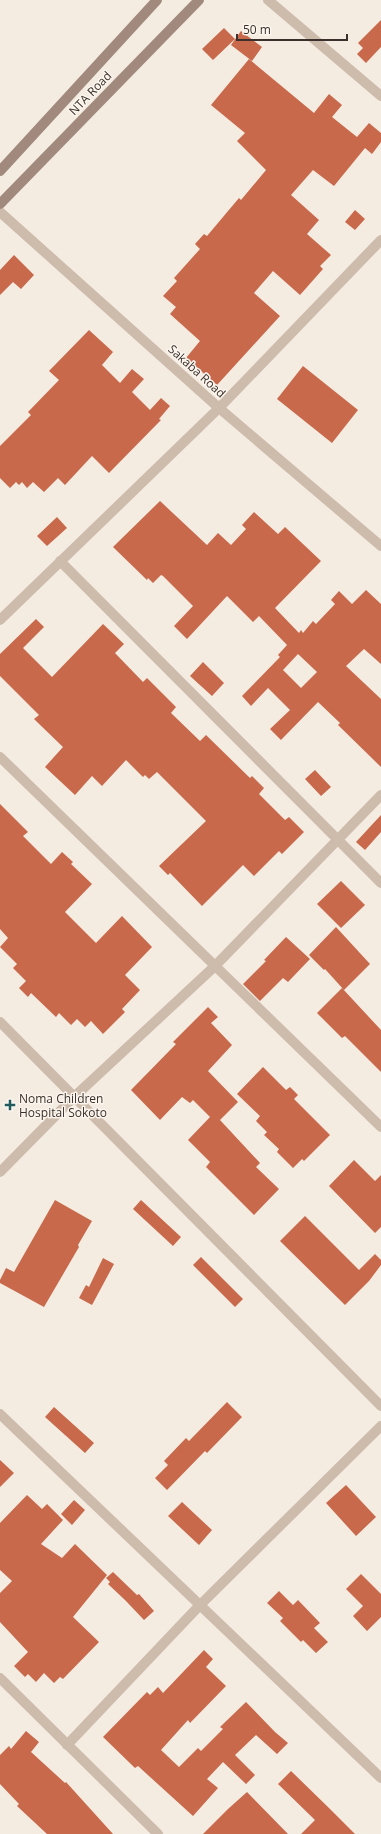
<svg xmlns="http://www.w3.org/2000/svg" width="381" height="1834" font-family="'Open Sans',sans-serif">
<rect width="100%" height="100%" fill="#f4ebe1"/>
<!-- building -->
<path fill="#c8694b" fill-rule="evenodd" d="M381,20V47L366,63L357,54L363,48L358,43Z
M224,28L235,39L213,60L202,49Z
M241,31L262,47L252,61L231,45Z
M249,59L314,113L329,94L342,105L332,117L357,137L369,123L381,133V142L372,154L365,148L334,186L313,170L291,195L319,220L307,234L331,255L320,266L323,269L300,295L273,271L254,293L280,316L217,385L186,358L200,341L170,314L176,307L163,296L177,281L174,278L200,249L195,244L204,234L207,236L239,198L241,200L266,170L237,141L245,133L211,105Z
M355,210L365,219L355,230L345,222Z
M14,255L34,275L21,289L13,282L0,295V270Z
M89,330L113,352L102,365L120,383L132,369L144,379L132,392L150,410L161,398L170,406L159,419L161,420L109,473L92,456L65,485L58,478L44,492L33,482L27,488L22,482L19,485L16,482L10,488L0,478V446L31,415L28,412L59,380L49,371Z
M303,366L358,410L332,443L277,399Z
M160,501L207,545L218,533L231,545L246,529L242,525L254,512L278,534L285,527L321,561L275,608L299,633L301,630L303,633L313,621L316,624L335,604L331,600L339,591L352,604L366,590L381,604V664L364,649L346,666L381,699V767L338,725L340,723L318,702L281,740L270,729L290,710L268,688L251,706L242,696L280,657L278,655L287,645L259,616L253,622L227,596L187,639L174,626L193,606L163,576L161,575L153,583L148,578L147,580L113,547ZM298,654L317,672L301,688L283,670Z
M57,517L67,528L47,546L37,536Z
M36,619L44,627L23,648L52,677L103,624L124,644L115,653L143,682L147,678L176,707L171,713L200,741L206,735L250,778L252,776L264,788L259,794L285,820L289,817L304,832L282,854L279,851L254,876L243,865L202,906L170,873L168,875L159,866L206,821L157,772L149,779L145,775L143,777L126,760L102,786L92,776L75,795L45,767L63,747L34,719L39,715L0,676V654Z
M203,662L224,683L212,696L190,676Z
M315,770L331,787L321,796L305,779Z
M0,804L28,832L23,836L51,864L62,852L73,862L71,864L92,884L65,912L96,943L122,916L152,947L125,975L140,990L122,1009L125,1012L103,1034L91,1021L85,1027L77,1019L71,1025L59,1013L56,1017L31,993L28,997L19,988L26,981L13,968L17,964L0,947L8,938L0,929Z
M381,815V832L365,850L356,842Z
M341,881L365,905L341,928L317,904Z
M336,927L370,964L344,990L325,969L324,970L309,955Z
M286,937L310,959L288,982L283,978L260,1001L243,984L266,961L264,960Z
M342,988L381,1030V1072L345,1036L342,1038L317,1013Z
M208,1007L218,1017L211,1023L232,1045L208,1071L238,1102L220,1120L260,1163L256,1167L279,1189L254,1215L206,1167L210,1162L188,1140L210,1117L193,1100L190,1103L182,1097L160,1120L131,1090L176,1044L173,1042Z
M263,1067L286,1090L290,1087L298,1095L294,1099L330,1135L304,1161L302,1159L293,1168L277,1152L279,1149L264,1135L267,1132L256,1121L260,1116L237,1094Z
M354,1160L375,1181L381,1175V1227L375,1233L329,1186Z
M55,1200L92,1221L78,1245L79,1247L44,1307L0,1283V1280L6,1268L14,1272Z
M141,1200L181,1237L173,1246L133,1209Z
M305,1216L359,1270L375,1254L381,1260V1265L369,1281L345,1305L280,1241Z
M201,1257L243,1299L235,1307L193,1265Z
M103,1258L114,1264L92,1305L79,1298L86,1285L89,1287Z
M227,1402L242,1417L207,1453L205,1451L167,1490L155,1478L168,1465L164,1461L186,1438L189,1441Z
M54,1407L94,1443L85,1453L45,1417Z
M0,1460L14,1473L0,1487Z
M346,1485L376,1517L356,1536L326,1503Z
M27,1495L42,1509L47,1504L63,1520L41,1544L62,1558L75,1544L107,1575L73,1617L99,1642L63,1679L60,1677L54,1683L44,1673L36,1682L28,1674L25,1677L14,1666L28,1652L0,1622V1593L12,1581L0,1570V1523Z
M74,1500L85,1510L72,1525L61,1514Z
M182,1502L212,1530L199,1545L168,1516Z
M113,1572L137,1595L139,1594L154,1611L144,1620L126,1601L108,1584L110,1582L106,1578Z
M361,1574L381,1594V1617L367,1631L353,1616L363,1606L346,1589Z
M279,1591L293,1605L298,1600L320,1623L314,1628L328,1642L316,1653L303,1640L301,1642L280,1621L283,1618L267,1603Z
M204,1650L213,1659L206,1667L226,1686L190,1723L188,1720L161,1750L179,1767L198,1748L201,1751L223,1729L220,1727L246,1702L275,1732L288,1743L277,1754L256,1735L235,1755L255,1775L246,1784L223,1762L207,1779L218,1788L193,1816L138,1766L135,1768L103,1737L147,1692L150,1695L158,1687L163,1693Z
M26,1731L39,1742L31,1752L65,1783L66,1782L113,1834H47L17,1806L19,1804L0,1784V1755L9,1746L11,1749Z
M291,1771L329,1808L355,1834H301L315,1820L278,1784Z
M247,1792L288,1834H203L228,1809Z"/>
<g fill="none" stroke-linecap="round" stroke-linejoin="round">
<!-- minor -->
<path stroke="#cdbbac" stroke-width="10" d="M268,0L381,96
M0,212L219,408L381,546
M60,561L381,883
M0,620L219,408L381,240
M0,757L381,1127
M0,1022L381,1406
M0,1172L74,1097L215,966L381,795
M0,1414L381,1778
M0,1678L158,1834
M67,1745L199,1606L381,1426"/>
<!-- secondary -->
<path stroke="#a18a7d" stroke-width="10" d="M0,171L157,0
M0,204L199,0"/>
</g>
<!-- markers -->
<path fill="#1f5a5e" stroke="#fbf5ee" stroke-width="1.5" d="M8 1099h4v4h4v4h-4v4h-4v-4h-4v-4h4z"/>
<g text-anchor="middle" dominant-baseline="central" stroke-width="3" stroke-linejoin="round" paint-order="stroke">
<!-- street labels -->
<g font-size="12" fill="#3b302b" stroke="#fbf5ee">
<text transform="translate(90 93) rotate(-46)">NTA Road</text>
<text transform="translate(197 371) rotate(42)">Sakaba Road</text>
</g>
<!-- poi labels -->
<g font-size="12" fill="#3b302b" stroke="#fbf5ee" text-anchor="start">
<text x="19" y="1098">Noma Children<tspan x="19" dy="14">Hospital Sokoto</tspan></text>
</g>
</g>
<!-- scale -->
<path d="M237 34v6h110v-6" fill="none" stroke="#3b302b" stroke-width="2"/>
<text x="243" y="34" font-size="12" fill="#3b302b" stroke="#fbf5ee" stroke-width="3" paint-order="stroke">50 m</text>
</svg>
